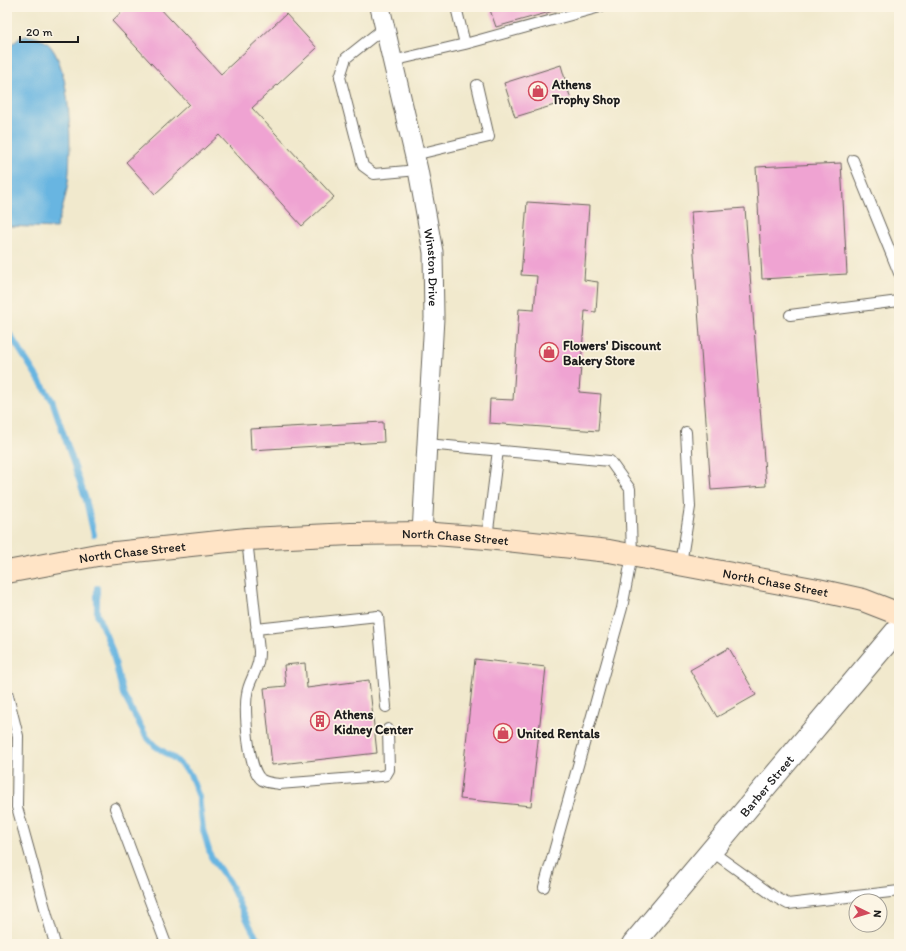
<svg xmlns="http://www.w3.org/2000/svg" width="906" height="951" font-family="Itim,sans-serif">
<rect width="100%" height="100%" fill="#fcf5e5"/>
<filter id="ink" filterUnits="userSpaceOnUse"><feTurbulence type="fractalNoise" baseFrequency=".025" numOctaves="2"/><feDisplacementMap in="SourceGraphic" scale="8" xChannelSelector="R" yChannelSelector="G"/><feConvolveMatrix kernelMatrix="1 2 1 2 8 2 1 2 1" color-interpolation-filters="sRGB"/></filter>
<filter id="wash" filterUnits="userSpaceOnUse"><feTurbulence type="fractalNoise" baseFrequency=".012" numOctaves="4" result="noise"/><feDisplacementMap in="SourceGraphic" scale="16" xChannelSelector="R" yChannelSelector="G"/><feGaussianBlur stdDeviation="0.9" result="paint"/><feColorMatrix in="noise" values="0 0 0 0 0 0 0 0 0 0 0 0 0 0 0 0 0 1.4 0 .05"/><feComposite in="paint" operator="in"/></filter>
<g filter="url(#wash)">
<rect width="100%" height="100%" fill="#f1e9cd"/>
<!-- water -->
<path fill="#67b5e1" stroke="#42687e" d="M27,36C36,37 45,39 51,47C71,73 71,140 69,172C68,191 62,211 56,228L7,226V48L20,38Z"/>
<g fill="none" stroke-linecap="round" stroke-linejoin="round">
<!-- stream -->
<path stroke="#67b5e1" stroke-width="6" d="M7,330L52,400L86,500L94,535
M97,588V614L112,650L123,694L146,736L155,746L175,759L190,774L199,797L203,830L211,857L229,882L252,930L261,944"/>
</g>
<g id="blocks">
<!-- building -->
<path fill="#efa3d2" d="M127,7H159L221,74L286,14L317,48L252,108L334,197L302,226L219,135L155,194L126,162L189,104L112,21Z
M489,7H568L496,27Z
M561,65L571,100L515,117L504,83Z
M841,163L847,274L762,279L756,167Z
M527,202L589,206L584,280L598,282L596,312L585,311L579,392L601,394L598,431L489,423L490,399L513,400L519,309L534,310L537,276L521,275Z
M745,208L766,486L711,490L691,212Z
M383,422L384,442L251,450L250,429Z
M729,648L756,695L717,717L690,670Z
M475,659L546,667L531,806L460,799Z
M305,663L307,688L369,680L377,753L272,765L264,688L286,686L284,665Z"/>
</g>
</g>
<g filter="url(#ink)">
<use href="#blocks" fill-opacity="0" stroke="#67645a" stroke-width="1"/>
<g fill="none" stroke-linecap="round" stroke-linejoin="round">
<defs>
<path id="service" d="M456,7L465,44
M385,27L346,58L340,77L363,166L374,174L418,170
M392,61L465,44L600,7
M414,155L489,137L477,85
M853,160L899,273
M790,315L899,301
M427,444L610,461L630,489L632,555L622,608L544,887
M487,538L498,450
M247,539L259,651C259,655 259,661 257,666C254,676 248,684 247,694C244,710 248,771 262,780C267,783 273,783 279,784L381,776L386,775L389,770L388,729
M681,564L690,507L686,432
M256,629L378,616L386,707
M7,692L18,736L17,807L55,944
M115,808L166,944
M711,851L775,897L788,904L899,891"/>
<g id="minor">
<path id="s1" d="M380,7L418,170L433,252L434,318L422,533"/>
</g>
<g id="tertiary">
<path id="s2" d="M633,944L899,628"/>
</g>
<g id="secondary">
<path id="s3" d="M7,572L97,555L247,539L351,534L422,533L487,538L609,551L818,590L863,600L899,614"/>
</g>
</defs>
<!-- service casing -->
<use href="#service" stroke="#67645a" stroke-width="12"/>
<!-- minor casing -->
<use href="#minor" stroke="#67645a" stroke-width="21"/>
<!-- tertiary casing -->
<use href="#tertiary" stroke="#67645a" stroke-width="24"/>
<!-- secondary casing -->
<use href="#secondary" stroke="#67645a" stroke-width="24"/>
<!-- service -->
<use href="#service" stroke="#fff" stroke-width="10"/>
<!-- minor -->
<use href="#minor" stroke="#fff" stroke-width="19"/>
<!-- tertiary -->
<use href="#tertiary" stroke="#fff" stroke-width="22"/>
<!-- secondary -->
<use href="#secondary" stroke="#ffe4c6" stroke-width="22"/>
</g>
</g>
<!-- icons -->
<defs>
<symbol id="shop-ring" viewBox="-11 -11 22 22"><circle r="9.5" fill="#fcf5e5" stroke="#d1495b" stroke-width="1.5"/><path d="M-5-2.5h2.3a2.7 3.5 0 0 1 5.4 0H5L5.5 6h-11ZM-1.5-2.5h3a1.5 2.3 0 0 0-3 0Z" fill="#d1495b"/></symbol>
<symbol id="building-ring" viewBox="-11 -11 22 22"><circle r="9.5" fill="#fcf5e5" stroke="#d1495b" stroke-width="1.5"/><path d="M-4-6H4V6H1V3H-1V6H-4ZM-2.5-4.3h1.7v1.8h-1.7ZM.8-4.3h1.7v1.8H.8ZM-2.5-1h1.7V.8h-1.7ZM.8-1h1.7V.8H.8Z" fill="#d1495b"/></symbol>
</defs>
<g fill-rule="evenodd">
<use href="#shop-ring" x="527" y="80" width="22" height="22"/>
<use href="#shop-ring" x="538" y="341" width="22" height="22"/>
<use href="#building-ring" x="309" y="710" width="22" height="22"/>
<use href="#shop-ring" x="492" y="722" width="22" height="22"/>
</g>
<g text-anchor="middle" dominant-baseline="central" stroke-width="3.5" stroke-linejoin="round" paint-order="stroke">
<!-- poi labels -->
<g font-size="13" font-weight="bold" fill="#1c1c1c" stroke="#fcf5e5" text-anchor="start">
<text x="552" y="84">Athens<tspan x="552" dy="15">Trophy Shop</tspan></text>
<text x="563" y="345">Flowers' Discount<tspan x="563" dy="15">Bakery Store</tspan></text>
<text x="334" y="714">Athens<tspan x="334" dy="15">Kidney Center</tspan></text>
<text x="517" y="733">United Rentals</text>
</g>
<!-- street labels -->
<g font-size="13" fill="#1c1c1c" stroke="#fcf5e5">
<text stroke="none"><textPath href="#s1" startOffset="266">Winston Drive</textPath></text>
<text stroke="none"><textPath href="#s3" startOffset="451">North Chase Street</textPath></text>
<text stroke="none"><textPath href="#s3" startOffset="127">North Chase Street</textPath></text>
<text stroke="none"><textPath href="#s3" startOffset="775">North Chase Street</textPath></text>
<text stroke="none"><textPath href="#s2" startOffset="207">Barber Street</textPath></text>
</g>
</g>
<!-- margin -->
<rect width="906" height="951" fill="none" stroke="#fcf5e5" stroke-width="24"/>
<!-- north arrow -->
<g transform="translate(868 913) rotate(95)"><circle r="19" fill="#fcf5e5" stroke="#a29e95"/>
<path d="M0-3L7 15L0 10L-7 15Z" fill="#d1495b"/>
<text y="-6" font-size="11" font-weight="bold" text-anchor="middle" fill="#1c1c1c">N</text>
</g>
<!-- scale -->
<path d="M20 36v6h58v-6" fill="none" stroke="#1c1c1c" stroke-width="2"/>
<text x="26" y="36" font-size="12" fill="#1c1c1c" stroke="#fcf5e5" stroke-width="3" paint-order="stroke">20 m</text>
</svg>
